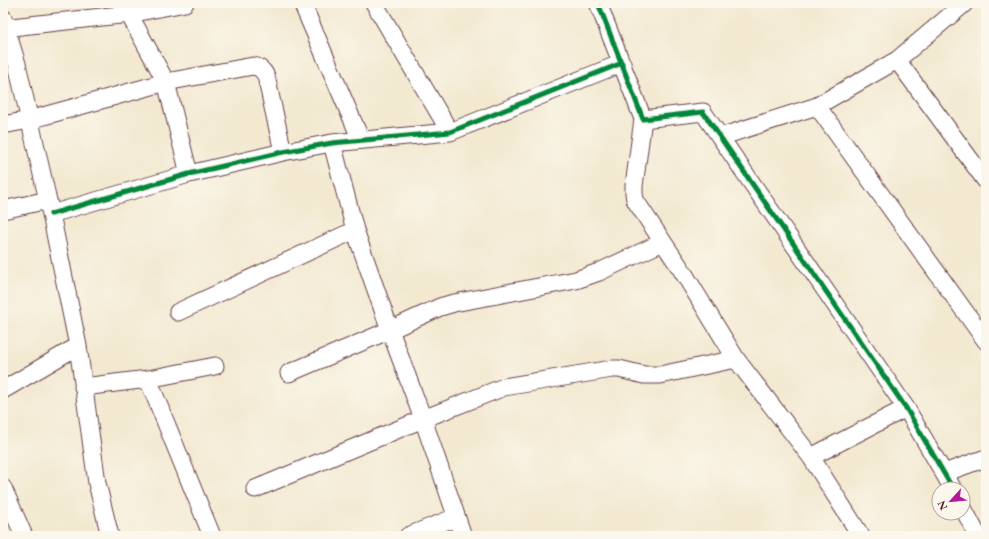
<svg xmlns="http://www.w3.org/2000/svg" width="989" height="539" font-family="'EB Garamond',serif">
<rect width="100%" height="100%" fill="#fbf7ec"/>
<filter id="ink" filterUnits="userSpaceOnUse"><feTurbulence type="fractalNoise" baseFrequency=".025" numOctaves="2"/><feDisplacementMap in="SourceGraphic" scale="8" xChannelSelector="R" yChannelSelector="G"/><feConvolveMatrix kernelMatrix="1 2 1 2 8 2 1 2 1" color-interpolation-filters="sRGB"/></filter>
<filter id="wash" filterUnits="userSpaceOnUse"><feTurbulence type="fractalNoise" baseFrequency=".012" numOctaves="4" result="noise"/><feDisplacementMap in="SourceGraphic" scale="16" xChannelSelector="R" yChannelSelector="G"/><feGaussianBlur stdDeviation="0.9" result="paint"/><feColorMatrix in="noise" values="0 0 0 0 0 0 0 0 0 0 0 0 0 0 0 0 0 1.4 0 .05"/><feComposite in="paint" operator="in"/></filter>
<g filter="url(#wash)">
<rect width="100%" height="100%" fill="#f3e9d1"/>
</g>
<g filter="url(#ink)">
<g fill="none" stroke-linecap="round" stroke-linejoin="round">
<defs>
<path id="street" d="M121,3L129,14L166,82L189,174
M302,3L361,140
M374,3L450,132
M598,3L643,119L703,112L906,408L953,489
M3,18L17,64L51,214L78,346L97,483L110,536
M3,28L129,14L185,3
M897,60L986,181
M817,106L986,341
M643,119L634,186V193L635,200L683,272L736,359L811,457L861,536
M3,125L29,120L166,82L253,66C260,67 263,70 266,76L283,152
M720,137L817,106L897,60L965,3
M332,143L355,230L390,330L423,419L463,536
M3,210L48,200
M51,214L189,174L283,152L332,143L450,132L622,63
M178,312L355,230
M289,373L390,330L440,307L454,303L576,280L599,272L663,242
M148,379L212,536
M83,387L148,379L215,366
M3,390L78,346
M811,457L906,408
M944,473L986,458
M3,488L24,536
M255,489L423,419L504,387L612,369H619L644,375H660L736,359
M963,508L978,536
M408,536L456,517"/>
</defs>
<!-- street casing -->
<use href="#street" stroke="#633d44" stroke-width="19"/>
<!-- street -->
<use href="#street" stroke="#fff" stroke-width="17"/>
<defs>
<path id="cycleway" d="M598,3L643,119L703,112L906,408L953,489
M51,214L189,174L283,152L332,143L450,132L622,63"/>
</defs>
<!-- cycleway casing -->
<use href="#cycleway" stroke="#fbf7ec" stroke-width="8"/>
<!-- cycleway -->
<use href="#cycleway" stroke="#00873e" stroke-width="5"/>
</g>
</g>
<!-- margin -->
<rect width="989" height="539" fill="none" stroke="#fbf7ec" stroke-width="16"/>
<!-- north arrow -->
<g transform="translate(951 501) rotate(243)"><circle r="19" fill="#fbf7ec" stroke="#b4a19f"/>
<path d="M0-3L7 15L0 10L-7 15Z" fill="#b5179e"/>
<text y="-6" font-size="11" font-weight="bold" text-anchor="middle" fill="#4a1f2b">N</text>
</g>
</svg>
